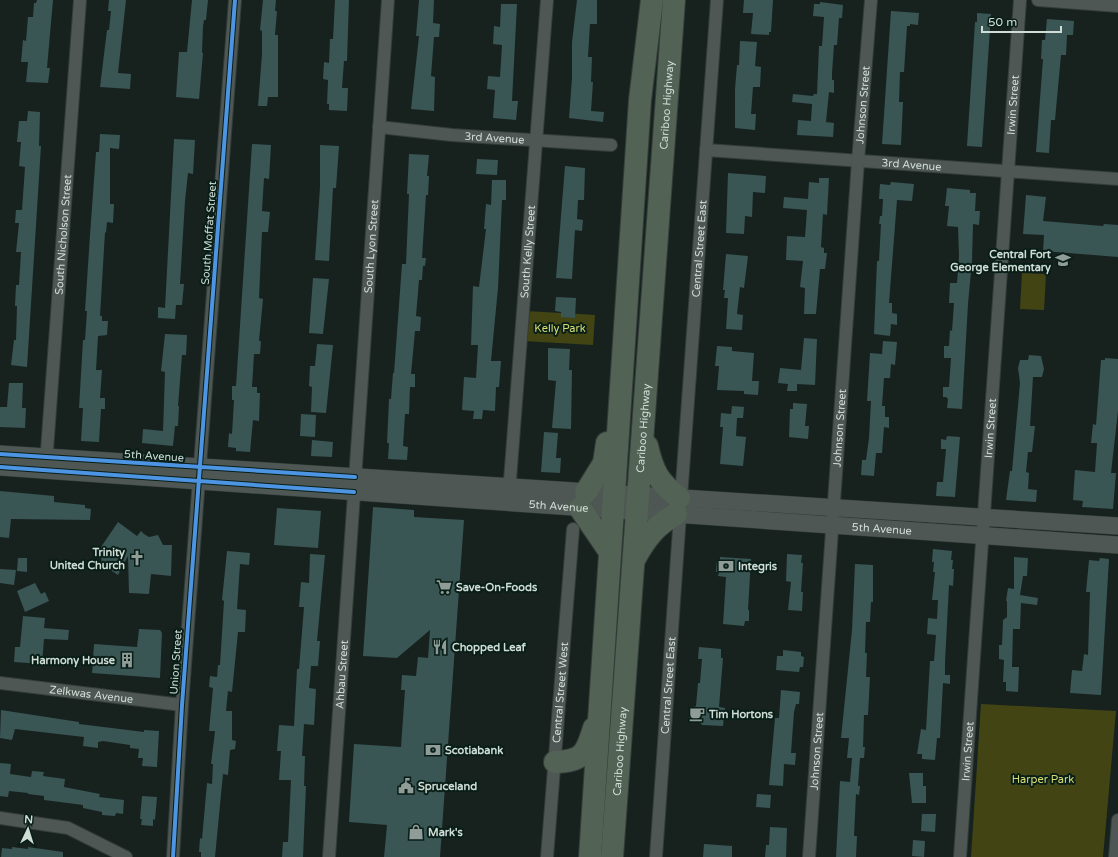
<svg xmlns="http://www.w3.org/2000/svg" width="1118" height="857" font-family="'Varela Round',sans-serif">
<rect width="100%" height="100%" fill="#17221f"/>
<!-- green -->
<path fill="#424513" d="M1022,273L1046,274L1044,310L1020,309Z
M526,311L595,315L593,345L524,341Z
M981,704L1116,711L1103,857H971Z"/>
<!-- building -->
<path fill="#395554" d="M37,0H53L47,68H50L48,83L26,82L28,62H21L23,40L26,41L28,17H33L34,3H36Z
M109,0H126L118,73L131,74L130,89L100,87L107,30H109L111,11H108Z
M192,0H208L206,20H204L203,26L202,53H203L199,99L176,97L179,52H187Z
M263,0H276L275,11H277L275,35H278V97H268L267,106H258L262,54V31L260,30Z
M335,0H349L347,61H344L342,88H348L347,111L329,110V104H327L328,80L323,79L324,62L329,63L330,39H333Z
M419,0H434L433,23L440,24L439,37H434L431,76L435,77L434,111L411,109L419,36H416Z
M577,0H597V24H590L588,57H592L591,82H593L591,111L604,112L603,122L569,118L572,78V42Z
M744,0H773L771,32H769V35L751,34L753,13H743Z
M820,2L843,5L842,18H839L837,45H834L832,73V80H834V93L829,92L826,122L834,123L833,137L797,135L798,120L811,121L812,104L792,102L793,94L813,96L814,94H817L819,46H822L824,17L813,16L814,4H820Z
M501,4H517L512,101H518L516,120L493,118L495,90L487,89L488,76L500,77L502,45L493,44L494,26L500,27Z
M891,11L919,13L918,25L910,24V26H907L904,72H900L899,102H903L901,145L882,144Z
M977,13L991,14L982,147L967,146L975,22H977Z
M1047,19L1074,21L1073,35H1067L1066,55H1061L1055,120H1051L1049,153L1036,152L1043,59H1041L1042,40H1045Z
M740,41L757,42L755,66L761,67L760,87H753L751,114H756L755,130L735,128V89L737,65H739Z
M28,111L40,112L39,146H41L27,367L11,365L14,340H16L17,306H15L16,285H19L21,252H16L19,223H15L16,210H22L25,167L19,166L21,142H17L19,121H27Z
M100,134L120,135L119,149L110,148V204H114L113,223L107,222L106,233L105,232L100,316H102V321H108L107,335L98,336L96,370H102L100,398H105V409H101L99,442L81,441L83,408H79L83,340H85L87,311H85L90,235L96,152H99Z
M174,139L195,140L193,174L188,173L185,201L180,284H184L182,305H176L175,319L158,318V307L165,308Z
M252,144L271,145L269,179L264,178L262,211L270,212L268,232H262L259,298L263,299L259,341H261L260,354H254L252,387H257V393H260L259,421L253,420L250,452L236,451V448L228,447L229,433L232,434L234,400H232V386H236Z
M320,145L339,146L336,188H333L329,261L315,260L320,187Z
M409,154L429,155L427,176H429L428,195H426L422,258H426L425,266H423L422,280H419L416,316L421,317L420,331H415L411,374H415V387H410L409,414H405L403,446L408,447L407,460L388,459L389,443H387L389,399H391L393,373H394L402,264H406L409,194H407Z
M477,159L498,160L497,175L476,174Z
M565,166L585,168L584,200H578L577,219L583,220L582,231L575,230L572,279L556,278Z
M728,173L766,176L765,193L753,192L752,217L745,216L744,234L726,233Z
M819,178H829L827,215L823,214L821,247L824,248V253H827L825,269H820L816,314H804L805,288L800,287L803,261L786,260L787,236L805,237L807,210L783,208L784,197L808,199L809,182L819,183Z
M492,180H506V200H502L498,288L491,361H501L499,387H496L495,411L483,410L482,419H473L474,411L462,410L464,377L476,378L478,345H471L473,286L479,287L486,229H484L486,204L491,205Z
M891,182L914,184L912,201L897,200L889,303H892V313L897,314V325L891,324L890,336L874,334L877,261H879L881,224H879L880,216H882L883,199H879L880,184L890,185Z
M947,188L970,190V193H976L975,211H980L979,225L973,224L972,261L968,304L962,409L947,408L948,399L946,397H943V387H949L951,358H944V346H949L950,330L952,331L954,303H949L950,283H957L959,256L958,227L947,226L949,206H945Z
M1026,195L1046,197L1043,221L1103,226L1104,224L1118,225V257L1043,251L1044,235L1023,234Z
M726,254L748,256L744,288L740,287L737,314L743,315L742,330L726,329L728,298H724L725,290H723Z
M313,278L329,279L323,334L309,333Z
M556,297L576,298L575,318L561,317V312L555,311Z
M165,334L187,335L186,355H182L178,406H179L178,426H175L173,446L142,443L143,429L163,431L165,372L161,371Z
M804,338L817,339L815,385L797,384V391H787L788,384L778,383L780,368L801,370Z
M883,341L897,342L895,365L891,364L890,378H884L882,406H885V417H889V428L884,427L882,453H876L874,476L861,475L862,460H866L869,438L871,401H867L870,353L882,354Z
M317,344L333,345L326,413L311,412L312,387L309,386L310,366H315Z
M717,346L732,347V351L754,353L752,381H759L758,395L744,394V391L717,390L719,366H715Z
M548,348L570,349L569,370H572L571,429L552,428L556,381L548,380Z
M1029,355L1041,356L1044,369L1042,377H1033L1030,426H1035L1032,452H1028L1026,472L1029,473L1028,489L1037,490L1036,502L1006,500L1010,471H1012L1020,383L1018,368L1020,360H1028Z
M1105,358L1118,359V411L1111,473H1116L1113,509L1082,507L1083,501L1073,500L1075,470L1095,472L1097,443H1091L1093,424L1096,425L1101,360H1105Z
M9,383H23L22,408H26L25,428L0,427V407H7Z
M793,403L807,404L805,426H809L808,439L789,437L790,409H793Z
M732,406L744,407L743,418H737L736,436L746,437L743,466L720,464L723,427H720L721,413L731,414Z
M301,414L316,415L315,437L300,436Z
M544,432L558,433L556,458H561L560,473L541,472Z
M947,436L960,437L955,497L936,496L937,482H943L946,449H941V439L946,440Z
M312,440L333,442L332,457L311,456Z
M0,491L54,496V502L85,505V508L91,509L90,520L11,519L9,538L0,537Z
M373,507L414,510V517L464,520L440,857H384L387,825L349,822L354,744L401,747L405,690H401L402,675L416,676L418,657L428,658L430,630L397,658L363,656Z
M277,508L321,511L318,548L274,545Z
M118,522L137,536L141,531L144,534L149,537L158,535L163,545H172L171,576L151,574L149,594L129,593L128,556L118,575L101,564L102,552L99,550Z
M933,549L952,551L951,560H953L952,569H954L953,586L949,585L945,662V675H950V684L943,683L940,738H937L935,760L922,759V754H917L921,729L926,730L930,661H934L936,635L927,634L928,618L937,619L938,600H932L935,572H933L934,562H932Z
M227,551L250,553L249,565L240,564L237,609L246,610L245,632H238L232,692L228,691L226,711H232V740L236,741L235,749L230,750L228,775L223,774L215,857H201V852H199L200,838L202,839L207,783L212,784L213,764H211L215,731H209L213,688L209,687L210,676L217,677L218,665H220L224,601L222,600Z
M310,554L325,555L317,641H320L318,666H311L310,680L309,688L316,689L314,725L304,724L302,756H305L304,786H306L303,857H282L283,842H288L291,780H279L281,751H277L279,725L294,726L297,669H299L304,607H299L301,582L309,583Z
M787,554L802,555L801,563H803L801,592H803L802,611L788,610L791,582L786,581Z
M720,557L751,559L748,610H749V621H745L744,626L723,624L726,577L718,576L719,572H716L717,560H720Z
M1014,557L1028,558L1027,576H1023L1020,595L1038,598L1037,605L1021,603L1020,629H1013L1012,667H1019L1018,692L1006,691V682H1003L1004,660L999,659V645H1002L1003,620L1007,617V601H1006L1008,588L1014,589Z
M18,558H27V572L17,571Z
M1100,558L1109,559L1101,695L1070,693L1072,670L1082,671L1084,654L1088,655L1090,592H1086L1089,560L1099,561Z
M855,564L873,565V602H871L870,622H866L865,653H867L866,677H870L868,715H864L863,747H865L864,758H860L858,786H860L859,795L856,794L854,836H857L856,857H836L840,781L850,782L852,758H847L849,738H841L852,630Z
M0,569L16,570L14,585L0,583Z
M35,583L41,594L45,592L49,601L25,612L17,591Z
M23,616L45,618L44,628L69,630L68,640L44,639L42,664L14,662L15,647H20Z
M139,629L160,630L162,633L160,678L92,673L94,644L137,647Z
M699,647L721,649V658H723L719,707L725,708L723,726L702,725L700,722L691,721L689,719L690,710L696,706L698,683H700L702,659H698Z
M783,650L801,652V656L804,657L803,667H800L799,672L776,670L777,656H783Z
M781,690L800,692L799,704H796L794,712L791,753H796L795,765L784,764L783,786L769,785L775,718H779Z
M1,710L79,722V724L144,732V730L159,731L157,767L142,766L143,758H138L139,749L130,748V745L103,741L98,742V748L83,746L84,737L15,729L12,740L0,738Z
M0,763L11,764L10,774L31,777L32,771L44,772L43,776L65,779L64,787L100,794L99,797L124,800L123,814L116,813L115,816L102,815V812L83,808V805L44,800V796L28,794V793L9,791L8,797L0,796Z
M909,773H923V786H926V803H912Z
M757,794L771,795L770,808L756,807Z
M142,796L157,797L155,820L153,819V826L141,825L142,819H140Z
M922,814H936L935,832L921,831Z
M770,827L787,828L786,857H765L766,845H769Z
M913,840L925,841L924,857L912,856Z
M704,844L732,846V857H703Z
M12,847L28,849V847L63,852V857H1L2,848L12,849Z"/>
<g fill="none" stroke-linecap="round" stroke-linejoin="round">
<defs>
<g id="street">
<path d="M1038,0L1118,6"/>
<path id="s1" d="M379,127L452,135L611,145"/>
<path id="s2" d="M706,150L1118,179"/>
<path id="s3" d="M46,464L80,0"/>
<path id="s4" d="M509,493L547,0"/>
<path id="s5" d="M681,498L717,0"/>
<path id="s6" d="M0,683L182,705"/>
<path d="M0,818L68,828L126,857"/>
<path d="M173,857L182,705L235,0"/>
<path id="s7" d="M329,857L388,0"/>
<path id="s8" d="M547,857L573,529"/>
<path id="s9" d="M656,857L680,515"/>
<path id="s10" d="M809,857L858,161L871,0"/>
<path id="s11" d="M960,857L1020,0"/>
<path d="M1115,857L1118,820"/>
</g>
<g id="secondary">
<path d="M0,454L1118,526"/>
<path id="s12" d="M0,467L1118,545"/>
</g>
<g id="highway">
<path d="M647,446C653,472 658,481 679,498"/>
<path d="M586,492L604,463L607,443"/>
<path d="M580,508L610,552"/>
<path d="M635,558C646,538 656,525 676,514"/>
<path d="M555,762C583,761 586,754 594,728"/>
<path d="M590,857L640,100L652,0"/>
<path id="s13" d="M612,857L674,0"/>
</g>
</defs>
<!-- street casing -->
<use href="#street" stroke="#343d3a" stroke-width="14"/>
<!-- secondary casing -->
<use href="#secondary" stroke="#343d3a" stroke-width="18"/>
<!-- highway casing -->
<use href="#highway" stroke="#343d3a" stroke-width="24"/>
<!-- street -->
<use href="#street" stroke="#4e5753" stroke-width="12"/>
<!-- secondary -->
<use href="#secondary" stroke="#4e5753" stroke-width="17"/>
<!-- highway -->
<use href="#highway" stroke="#526254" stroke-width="22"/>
<defs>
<path id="cycleway" d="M0,454L355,477
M0,467L354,492
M173,857L182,705L235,0"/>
</defs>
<!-- cycleway casing -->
<use href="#cycleway" stroke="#081e17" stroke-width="6"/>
<!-- cycleway -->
<use href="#cycleway" stroke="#4d94e3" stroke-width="4"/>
</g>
<!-- icons -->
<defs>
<symbol id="school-bare" viewBox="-9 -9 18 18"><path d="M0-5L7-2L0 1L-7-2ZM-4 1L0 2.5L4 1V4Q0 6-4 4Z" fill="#8f9c97" stroke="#081e17" stroke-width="2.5" paint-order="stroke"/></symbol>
<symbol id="church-bare" viewBox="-9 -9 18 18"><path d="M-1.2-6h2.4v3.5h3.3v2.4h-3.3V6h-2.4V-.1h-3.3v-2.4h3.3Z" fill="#8f9c97" stroke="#081e17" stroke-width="2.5" paint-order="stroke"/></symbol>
<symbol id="bank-bare" viewBox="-9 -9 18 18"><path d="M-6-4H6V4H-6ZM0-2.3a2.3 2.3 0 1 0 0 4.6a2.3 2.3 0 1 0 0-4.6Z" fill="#8f9c97" stroke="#081e17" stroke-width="2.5" paint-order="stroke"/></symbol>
<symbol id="supermarket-bare" viewBox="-9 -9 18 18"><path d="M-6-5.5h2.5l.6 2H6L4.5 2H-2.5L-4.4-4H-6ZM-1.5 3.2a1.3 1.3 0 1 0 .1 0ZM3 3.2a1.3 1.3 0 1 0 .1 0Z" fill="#8f9c97" stroke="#081e17" stroke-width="2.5" paint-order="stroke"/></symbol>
<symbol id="restaurant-bare" viewBox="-9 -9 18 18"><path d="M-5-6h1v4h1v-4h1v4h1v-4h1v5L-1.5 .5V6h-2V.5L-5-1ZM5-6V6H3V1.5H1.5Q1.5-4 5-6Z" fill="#8f9c97" stroke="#081e17" stroke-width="2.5" paint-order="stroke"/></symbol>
<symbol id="building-bare" viewBox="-9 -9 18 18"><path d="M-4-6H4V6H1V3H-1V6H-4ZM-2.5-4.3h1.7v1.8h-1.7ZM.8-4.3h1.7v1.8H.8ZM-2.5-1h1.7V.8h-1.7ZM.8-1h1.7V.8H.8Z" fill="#8f9c97" stroke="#081e17" stroke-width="2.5" paint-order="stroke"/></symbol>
<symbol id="cafe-bare" viewBox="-9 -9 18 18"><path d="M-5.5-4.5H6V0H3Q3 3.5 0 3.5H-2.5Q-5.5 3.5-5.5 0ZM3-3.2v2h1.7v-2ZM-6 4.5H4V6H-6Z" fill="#8f9c97" stroke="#081e17" stroke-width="2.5" paint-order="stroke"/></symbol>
<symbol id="civic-bare" viewBox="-9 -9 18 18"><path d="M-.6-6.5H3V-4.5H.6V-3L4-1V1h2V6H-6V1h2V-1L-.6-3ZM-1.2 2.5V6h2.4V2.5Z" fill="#8f9c97" stroke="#081e17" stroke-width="2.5" paint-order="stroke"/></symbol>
<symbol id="shop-bare" viewBox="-9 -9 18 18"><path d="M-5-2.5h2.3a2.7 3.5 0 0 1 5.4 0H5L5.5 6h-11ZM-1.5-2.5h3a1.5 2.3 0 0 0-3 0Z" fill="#8f9c97" stroke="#081e17" stroke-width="2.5" paint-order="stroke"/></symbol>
</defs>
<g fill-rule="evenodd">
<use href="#school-bare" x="1052" y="249" width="22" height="22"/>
<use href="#church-bare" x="126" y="547" width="22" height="22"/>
<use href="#bank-bare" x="715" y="555" width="22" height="22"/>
<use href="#supermarket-bare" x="433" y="576" width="22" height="22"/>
<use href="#restaurant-bare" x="429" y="636" width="22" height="22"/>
<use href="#building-bare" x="116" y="649" width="22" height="22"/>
<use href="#cafe-bare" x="686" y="703" width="22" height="22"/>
<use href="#bank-bare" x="422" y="739" width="22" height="22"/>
<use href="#civic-bare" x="395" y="775" width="22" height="22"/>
<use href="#shop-bare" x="405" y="821" width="22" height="22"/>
</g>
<g text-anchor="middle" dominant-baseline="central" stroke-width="4" stroke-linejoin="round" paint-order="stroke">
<!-- street labels -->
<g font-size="11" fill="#d0ddd7" stroke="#081e17">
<text stroke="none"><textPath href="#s13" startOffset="754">Cariboo Highway</textPath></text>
<text stroke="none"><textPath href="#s10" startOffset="754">Johnson Street</textPath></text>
<text stroke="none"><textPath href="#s11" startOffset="754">Irwin Street</textPath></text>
<text stroke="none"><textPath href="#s1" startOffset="116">3rd Avenue</textPath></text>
<text stroke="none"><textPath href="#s2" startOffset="206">3rd Avenue</textPath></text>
<text transform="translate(209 233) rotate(-86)">South Moffat Street</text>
<text stroke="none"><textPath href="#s3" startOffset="230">South Nicholson Street</textPath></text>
<text stroke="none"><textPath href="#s7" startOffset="612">South Lyon Street</textPath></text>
<text stroke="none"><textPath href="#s5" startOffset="250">Central Street East</textPath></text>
<text stroke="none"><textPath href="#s4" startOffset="242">South Kelly Street</textPath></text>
<text stroke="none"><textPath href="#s10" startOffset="430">Johnson Street</textPath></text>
<text stroke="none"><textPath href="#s11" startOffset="430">Irwin Street</textPath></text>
<text stroke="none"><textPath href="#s13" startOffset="430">Cariboo Highway</textPath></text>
<text transform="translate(154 456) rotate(4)">5th Avenue</text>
<text stroke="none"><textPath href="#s12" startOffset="560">5th Avenue</textPath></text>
<text stroke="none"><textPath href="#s12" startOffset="884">5th Avenue</textPath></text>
<text transform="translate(176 662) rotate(-86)">Union Street</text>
<text stroke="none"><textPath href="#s7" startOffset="183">Ahbau Street</textPath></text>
<text stroke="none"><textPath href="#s9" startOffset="172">Central Street East</textPath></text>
<text stroke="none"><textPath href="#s8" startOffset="165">Central Street West</textPath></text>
<text stroke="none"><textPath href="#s6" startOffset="92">Zelkwas Avenue</textPath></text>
<text stroke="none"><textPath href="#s13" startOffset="106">Cariboo Highway</textPath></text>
<text stroke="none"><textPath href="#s10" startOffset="106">Johnson Street</textPath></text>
<text stroke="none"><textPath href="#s11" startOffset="106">Irwin Street</textPath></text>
</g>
<!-- poi labels -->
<g font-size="11" font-weight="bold" fill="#d0ddd7" stroke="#081e17" text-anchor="start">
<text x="1051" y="254" text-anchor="end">Central Fort<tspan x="1051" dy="13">George Elementary</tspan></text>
<text x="125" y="552" text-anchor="end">Trinity<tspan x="125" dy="13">United Church</tspan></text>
<text x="738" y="566">Integris</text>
<text x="456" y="587">Save-On-Foods</text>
<text x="452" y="647">Chopped Leaf</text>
<text x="115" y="660" text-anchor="end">Harmony House</text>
<text x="709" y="714">Tim Hortons</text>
<text x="445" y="750">Scotiabank</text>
<text x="418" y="786">Spruceland</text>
<text x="428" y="832">Mark's</text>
</g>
<!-- park labels -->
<g font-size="11" fill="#d8dd75" stroke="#081e17">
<text x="560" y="328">Kelly Park</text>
<text x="1043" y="779">Harper Park</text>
</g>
</g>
<!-- north arrow -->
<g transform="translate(28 829) rotate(4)" stroke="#081e17" stroke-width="3" paint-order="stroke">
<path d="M0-3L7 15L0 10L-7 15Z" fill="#d0ddd7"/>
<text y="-6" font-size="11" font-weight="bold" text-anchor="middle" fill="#d0ddd7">N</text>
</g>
<!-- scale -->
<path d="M982 26v6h79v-6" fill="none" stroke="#d0ddd7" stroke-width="2"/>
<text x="988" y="26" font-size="12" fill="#d0ddd7" stroke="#081e17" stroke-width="3" paint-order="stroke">50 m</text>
</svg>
